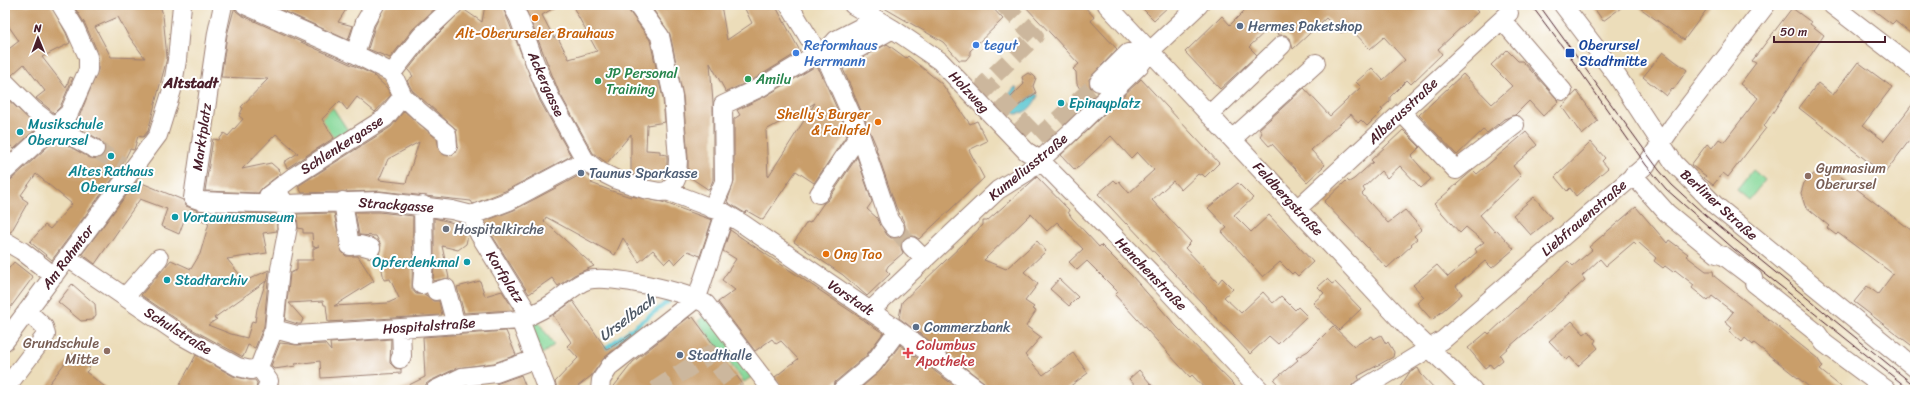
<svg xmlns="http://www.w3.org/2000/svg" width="1920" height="395" font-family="Sriracha,sans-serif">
<rect width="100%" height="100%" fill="#fff"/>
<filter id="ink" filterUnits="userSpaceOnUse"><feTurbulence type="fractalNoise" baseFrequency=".025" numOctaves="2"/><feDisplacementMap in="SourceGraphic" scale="8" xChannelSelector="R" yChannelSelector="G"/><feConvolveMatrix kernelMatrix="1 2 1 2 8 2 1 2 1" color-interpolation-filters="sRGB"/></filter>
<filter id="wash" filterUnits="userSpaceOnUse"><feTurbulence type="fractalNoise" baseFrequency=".012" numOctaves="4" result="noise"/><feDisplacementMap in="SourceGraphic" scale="16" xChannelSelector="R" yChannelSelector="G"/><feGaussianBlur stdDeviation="0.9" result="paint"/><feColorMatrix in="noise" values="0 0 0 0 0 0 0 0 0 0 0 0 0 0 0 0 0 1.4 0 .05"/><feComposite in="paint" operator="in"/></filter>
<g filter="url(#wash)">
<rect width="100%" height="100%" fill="#ecddba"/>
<!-- green -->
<path fill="#86d899" stroke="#687c62" d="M333,108L351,135L338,143L320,120Z
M1753,170L1765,180L1749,200L1737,190Z
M707,314L753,376L744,382L698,321Z
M537,320L554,345L542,354L531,326L533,322Z"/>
<!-- water -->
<path fill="#59c5d0" stroke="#52727e" d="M1015,87L1018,90L1007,101L1014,109L1035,94L1038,95C1034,105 1027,114 1015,114L1005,102L1010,93Z"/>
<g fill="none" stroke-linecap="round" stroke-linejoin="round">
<!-- stream -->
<path stroke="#59c5d0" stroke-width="4.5" d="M602,351L668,302"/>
</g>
<g id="blocks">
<!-- building -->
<path fill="#c99e6a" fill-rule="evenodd" d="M5,5H51L66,33L70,43L42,57L66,88L70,77L73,78L60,107L54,113L36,98L45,91L24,64L12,75L5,72V52L19,41L5,21Z
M73,5H160L163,15L167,58L148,131L143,137L138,136L134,150L130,149L120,169L52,260L30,242L45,225L50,229L72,204L36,174L21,195L23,196L22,198L28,202L11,232L5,231V182L12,179L56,139L90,158H100L104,154L105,148L100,140L72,124L79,117L98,70V53L85,24ZM118,17L128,35L145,58L111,57L95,27Z
M271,5H349L338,22L353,26L348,40Z
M385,5H439L413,29L390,58L368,49L375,26Z
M485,5H502L540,101L571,156L505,191L473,204L471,201L380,191L302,193L298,186L391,127L404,111L437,139L440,152L448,156L454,154L458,146L456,129L412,90L407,81L413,76L408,70L429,43L463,9L482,22ZM419,142L406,183L379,180L388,159Z
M524,5H559L542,15L554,38L557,36L569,59L597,51L572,5H627L629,11L650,40L663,99L665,122L647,125L646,150L660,151V154L667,155V174L664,179L644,178L631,174V134L607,163L593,153L559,92Z
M650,5H721L727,40L752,23L743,5H775L800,51L756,78L726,92L710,63L713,103V180L709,190L688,176V158L683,96L670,34Z
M879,5H990L1003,19L970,51V55L966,60H959L943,42Z
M1024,5H1083L1094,17L1091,21L1117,49L1089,79L1092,97L1080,89L1077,84L1076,72L1073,69L1079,64Z
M1139,5H1170L1154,20Z
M1250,5H1472L1478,12L1438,49L1442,54L1411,84L1407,80L1390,97V101L1381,109L1383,110L1367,126L1361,120L1358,123L1351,114L1311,150L1325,165L1307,182L1272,144L1269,146L1260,136L1262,133L1259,129L1304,88L1330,116L1361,87L1356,82L1372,68L1383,80L1405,60L1384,37L1370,49L1349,27L1341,33L1326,18L1293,49L1290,38L1285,35H1279L1271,26L1249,47L1257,55L1220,89L1185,52L1222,16L1230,25Z
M1592,5H1625L1603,21Z
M1636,5H1710L1684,40Z
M1867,5H1915V37L1895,21L1892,24Z
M235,6L236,11L241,15L372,74L387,88L391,95L375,112L357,97L347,110L340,101L322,119L334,138L287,168L284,162L298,153L276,134L242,169L271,163L280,171V174L262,188L258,193L205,191L213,139L219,140L224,133L228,136L243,119L239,116L243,108L241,107L268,79L221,77L227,35Z
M1792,8L1811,22L1810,24L1824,35L1764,126L1766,128L1728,177L1723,173L1713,185L1704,178L1706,176L1691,165L1707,144L1712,148L1719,139L1724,142L1758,98L1740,84L1756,63L1752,61Z
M887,44L906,58L908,56L942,84L970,124L977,121L987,141L969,150L984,178L919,239L914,236H908L904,222L896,207L876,149L877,148L843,69Z
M1507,50L1518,61H1522L1559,101L1543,116L1529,101L1515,115L1504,119L1487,133L1483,130L1457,155L1419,115L1463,74L1492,104L1512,86L1491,65Z
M1663,52L1687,70L1673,90L1672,89L1666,96L1643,77Z
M1858,62L1892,87L1863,125L1884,141L1915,101V133L1884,174L1799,108L1818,83L1833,95Z
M816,66L820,71L848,133L814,183L796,171L763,220L747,211L745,213L727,202L734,182V119L740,115L737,110L766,96ZM815,103L788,146L768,177L766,130Z
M1028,73L1033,75L1036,78L1033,86L1036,93L1014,109L1007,101L1024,84L1022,77Z
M1141,79L1219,163L1205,177L1202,174L1200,175L1198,174L1181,190L1173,181L1152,200L1191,242L1185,248L1218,283L1222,278L1233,289L1224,297L1241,313L1263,292L1273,303L1281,296L1295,310L1298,307L1307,316L1278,344L1269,336L1250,354L1127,223L1126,224L1098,194L1114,180L1117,183L1119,181L1129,193L1154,170L1137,152L1131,158L1111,136L1075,170L1061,155Z
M1577,91L1598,121L1582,135L1562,107Z
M5,97L38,127L14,149L5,140Z
M1403,130L1420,147L1411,156L1431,179L1421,188L1400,166L1387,178L1381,171L1363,188L1365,191L1362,194L1388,223L1405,210L1422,229L1414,236L1417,239L1411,244L1412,245L1387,268L1324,202L1347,180L1349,182L1354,179L1373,162L1371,160Z
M1526,132L1537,145L1513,166L1521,176L1480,215L1495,232L1497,230L1514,249L1492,268L1485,261L1456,286L1462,294L1432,320L1417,303L1424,297L1413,285L1437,265L1448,277L1477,252L1475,249L1484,242L1466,227L1460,233L1434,204L1473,170L1477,174Z
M1591,142L1605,158L1602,161L1608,168L1576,196L1570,188L1567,191L1555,177Z
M857,157L872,202L867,209L877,218L887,235L891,238H898L902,241L901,248L903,253L888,266L886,270L890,274L867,296L843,275L794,242L807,222L810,223L823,204L828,200Z
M1827,171L1837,174L1915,233V348L1854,302L1867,286L1878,294L1893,274L1838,233L1836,235L1827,228L1829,226L1805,206L1801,193L1804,183L1816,172Z
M584,173L594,180L591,183L612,191L631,197V196L662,202L712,220L700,256L688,251L675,264L670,258L665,263L653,250L639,262L623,238L615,255L546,217L544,221L594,266L574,275L558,286L552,278L529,294L488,229L485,221L514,210Z
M1037,177L1069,210L1068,212L1072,218L1099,247L1101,245L1132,276L1176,326L1239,390H1206L1192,375L1190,377L1115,295L1118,292L1087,261L1077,270L1069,262L1083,249L1067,232L1057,222L1047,231L1031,214L984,260L1006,269L1037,241L1046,251L1024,272L1038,284L1025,301L1034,307L1032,309L1036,311L1026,326L1041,337L1025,355L1043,375L1073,353L1088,373L1065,390H988L984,382L899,318L902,302L983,225V221H987Z
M137,181L183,200L186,206L199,211L276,214L277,231L263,233L267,253L227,259L245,281L269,270L268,279L267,280H268L264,326L255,348L248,345L243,357L188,327L141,295L171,260L191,269L200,254L209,223L186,215L179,234L161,226L167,209L140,199L95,264L82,254ZM266,281L257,309L255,322L252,321L247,338L231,334L208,325L217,319L214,318Z
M1238,183L1253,198L1234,215L1251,232L1269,215L1313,262L1298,276L1294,272L1292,274L1280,262L1263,277L1222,232L1227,228L1208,208Z
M1534,197L1552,218L1531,235L1513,215Z
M1636,207L1667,243L1669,240L1688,254L1686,256L1706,271H1713L1714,276L1817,358L1823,367L1820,370L1845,390H1813L1754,343L1753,345L1745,338L1742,342L1729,331L1732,328L1725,322L1733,312L1712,296L1708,301L1692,288L1694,285L1675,270L1673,272L1665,266L1663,268L1654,261L1656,258L1638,242L1636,244L1634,242L1606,266L1600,259L1582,276L1585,280L1500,355L1503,360L1493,368L1490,364L1485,368L1468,348L1487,332L1489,334L1568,261L1573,266L1592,250L1589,247Z
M355,212H379L413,216L412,289L416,294L426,295L433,301H439L442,315L328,322L326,305H324L323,301L289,303L303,319L301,324H298L285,320L290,273L297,270V260H313V249L319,246L313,247L312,233H303V229L298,228L297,214L334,213L342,252L346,256H358L374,281L334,306L388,303L399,298L390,279L384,280L379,254L381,245L376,236L359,235Z
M434,218L462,225L468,235L466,244L458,250L442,246L449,278L433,281L434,261Z
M730,230L883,333L865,357L835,382L832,390H782L775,377L798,359L781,341L776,344L772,339L755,351L718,302L735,290L722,280L736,259L723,251Z
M14,262L33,277L5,315V273Z
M1059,279L1078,297L1069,306L1050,289Z
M1327,279L1332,284L1335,282L1361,309L1339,330L1313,303L1324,293L1318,287Z
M480,281L485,296L502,291L514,310L464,313L457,287Z
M72,284L95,304L96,315L92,320L81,321L58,302Z
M573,301L607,350L631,334L632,335L604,358L591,376L573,390H558L555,382L578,358L567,346L571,342L553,315Z
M689,317L690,319L693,317L742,383L733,390H611L633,362Z
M1572,321L1584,334L1588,331L1596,340L1594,343L1598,348L1578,366L1570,357L1567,360L1549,341Z
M1333,326L1354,346L1372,336L1374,339L1381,335L1386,344L1388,342L1394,352L1393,357L1358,376L1359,379L1352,385L1351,390H1283L1274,380L1298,360L1296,358L1308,351Z
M506,331L516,355L494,363L457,368L430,381L426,384L425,390H399L425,377L423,337Z
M391,339L390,363L395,368L401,369V373L321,378L320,361L295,364L296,366L274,369L271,366L280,343L298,345L325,344L331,351L330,343Z
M900,345L960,390H862V387L881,370Z
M72,354L90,368L86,372L109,390H44Z
M196,355L233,376L249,380H255L257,383L256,390H177Z
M1418,368L1421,374L1436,390H1398L1409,373Z
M1139,370L1156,390H1139L1129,379Z
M521,375L527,390H499L496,384Z"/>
</g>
</g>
<g filter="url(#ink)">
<use href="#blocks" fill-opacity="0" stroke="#9b7e72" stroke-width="1"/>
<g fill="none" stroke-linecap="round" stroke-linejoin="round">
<!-- minor-tunnel -->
<path stroke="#ccb79d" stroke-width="18" stroke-dasharray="18 9" stroke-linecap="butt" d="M1004,5L1035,36L985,84L1038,138L1099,82
M95,149L122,165
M895,228L911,246
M655,390L710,354L737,390"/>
<defs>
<path id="minor" d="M223,5L217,33L193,198L202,201L285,204L379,201L452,210L472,215L509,201L585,160
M245,5L355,54L392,73L403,96L420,112L447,134L448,146
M512,5L519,18L535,63L550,97L585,160L597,170L617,180L644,189L660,192L667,191L725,213L743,224L898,330L978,390
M637,5L660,36L673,97L678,159L677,177L673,186L667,191
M789,5L818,53L829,65L860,134L889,220L895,228
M853,5L893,29L940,61L1026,151L1040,160L1152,274L1260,390
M1107,5L1410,330L1473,390
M1563,5L1617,76L1674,163L1715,205L1915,368
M1832,5L1915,69
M1502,20L1563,91
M826,51L836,40L877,19
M355,54L365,22L375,5
M829,65L893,29
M392,73L421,36L454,5
M5,82L34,111L55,127L95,149
M1099,82L1128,53L1150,51
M1402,113L1456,170L1515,125
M1209,115L1282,45
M1232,139L1316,63
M5,171L69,113L88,70V57L75,28L61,5
M1633,175L1667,213L1717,254L1724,256L1753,278L1754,283L1817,333L1824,343L1887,390
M819,194L860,134
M268,196L293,177L385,118L403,96
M343,201L350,246L360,245L371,248
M712,209L724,182L723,105L761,87L818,53
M1297,209L1509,13
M472,215L479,234L530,316
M5,241L22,251L54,276
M911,246L925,260
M68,258L182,336L238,367L251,370L259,367L274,329L280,269L288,227L285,204L277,190
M422,285L424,261L423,205
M436,291L446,288L456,325
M125,297L159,258
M697,298L725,213
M870,311L998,190L1027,172L1071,132L1140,65L1150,51L1199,5
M520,320L547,390
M274,329L297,335L520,320C531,315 543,310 553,303C564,296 575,284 588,280C609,274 688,292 706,304L772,390
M5,341L158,135L172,90L177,60L182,5
M400,359L402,356L401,328
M259,367L269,381L266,390
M5,378L11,381L46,335L44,327L27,311
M435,390L462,377L496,373L535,359
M600,390L601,380L610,366L697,298
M842,390L873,364L898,330
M1361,390L1443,340L1646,165L1673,126L1766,5"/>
</defs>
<!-- minor casing -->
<use href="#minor" stroke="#9b7e72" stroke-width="20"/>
<!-- minor -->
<use href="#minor" stroke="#fff" stroke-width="18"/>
<!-- tram -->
<path stroke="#4a1f2b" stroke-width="1" d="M1531,5L1568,54L1646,165L1666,189L1734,249L1910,390
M1539,5L1659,170L1672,185L1705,215L1915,386"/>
</g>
</g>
<!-- markers -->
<g fill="#e8710a" stroke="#fff" stroke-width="1.5">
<circle cx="535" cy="18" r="4"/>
<circle cx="878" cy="122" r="4"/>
<circle cx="826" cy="254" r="4"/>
</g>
<g fill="#5c6f8a" stroke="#fff" stroke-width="1.5">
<circle cx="1240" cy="26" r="4"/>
<circle cx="581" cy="173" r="4"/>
<circle cx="916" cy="327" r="4"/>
<circle cx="680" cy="355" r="4"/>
</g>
<g fill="#3f7fe0" stroke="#fff" stroke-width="1.5">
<circle cx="976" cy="45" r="4"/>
<circle cx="796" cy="53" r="4"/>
</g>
<rect fill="#1a4fb4" stroke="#fff" stroke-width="1.5" x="1565" y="48" width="10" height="10" rx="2"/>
<g fill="#2e9e5b" stroke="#fff" stroke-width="1.5">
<circle cx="748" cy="79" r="4"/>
<circle cx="598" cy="81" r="4"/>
</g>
<g fill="#0f9aa8" stroke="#fff" stroke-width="1.5">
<circle cx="1061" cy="103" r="4"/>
<circle cx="20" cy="132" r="4"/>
<circle cx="111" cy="156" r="4"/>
<circle cx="175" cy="217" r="4"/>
<circle cx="467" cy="262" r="4"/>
<circle cx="167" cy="280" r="4"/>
</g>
<g fill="#8d6e63" stroke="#fff" stroke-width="1.5">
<circle cx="1808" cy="176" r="4"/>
<circle cx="107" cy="351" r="4"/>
</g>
<circle fill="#6b7280" stroke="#fff" stroke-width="1.5" cx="446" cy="229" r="4"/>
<path fill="#e0444e" stroke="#fff" stroke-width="1.5" d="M906 347h4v4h4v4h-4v4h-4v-4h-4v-4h4z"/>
<g text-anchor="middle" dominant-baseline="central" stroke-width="4" stroke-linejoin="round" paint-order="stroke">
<!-- service labels -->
<g font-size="14" fill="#4e5e75" stroke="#fff" text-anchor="start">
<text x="1248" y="26">Hermes Paketshop</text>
<text x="589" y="173">Taunus Sparkasse</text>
<text x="924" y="327">Commerzbank</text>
<text x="688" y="355">Stadthalle</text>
</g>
<!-- food labels -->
<g font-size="14" fill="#c56008" stroke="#fff">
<text x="535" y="33">Alt-Oberurseler Brauhaus</text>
<text x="870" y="114" text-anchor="end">Shelly‘s Burger<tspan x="870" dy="16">&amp; Fallafel</tspan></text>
<text x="834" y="254" text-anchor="start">Ong Tao</text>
</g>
<!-- shop labels -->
<g font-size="14" fill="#366cbe" stroke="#fff" text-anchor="start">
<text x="804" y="45">Reformhaus<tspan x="804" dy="16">Herrmann</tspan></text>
<text x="984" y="45">tegut</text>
</g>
<!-- transit labels -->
<g font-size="14" fill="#164399" stroke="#fff" text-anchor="start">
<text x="1579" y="45">Oberursel<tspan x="1579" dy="16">Stadtmitte</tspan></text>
</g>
<!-- leisure labels -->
<g font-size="14" fill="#27864d" stroke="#fff" text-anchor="start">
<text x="606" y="73">JP Personal<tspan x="606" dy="16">Training</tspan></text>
<text x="756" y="79">Amilu</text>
</g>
<!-- street labels -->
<g font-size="14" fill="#4a1f2b" stroke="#fff">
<text transform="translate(546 84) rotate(66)">Ackergasse</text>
<text transform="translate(969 92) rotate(47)">Holzweg</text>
<text transform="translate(1403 111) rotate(-43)">Alberusstraße</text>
<text transform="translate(202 137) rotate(-82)">Marktplatz</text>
<text transform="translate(342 145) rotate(-33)">Schlenkergasse</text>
<text transform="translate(1028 167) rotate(-39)">Kumeliusstraße</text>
<text transform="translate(1288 199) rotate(47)">Feldbergstraße</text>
<text transform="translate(396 205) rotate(4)">Strackgasse</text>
<text transform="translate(1719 205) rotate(42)">Berliner Straße</text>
<text transform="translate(1584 218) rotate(-41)">Liebfrauenstraße</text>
<text transform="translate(68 257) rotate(-53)">Am Rahmtor</text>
<text transform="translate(1151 274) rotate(46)">Henchenstraße</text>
<text transform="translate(505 277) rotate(58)">Korfplatz</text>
<text transform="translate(851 298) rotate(34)">Vorstadt</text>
<text transform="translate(429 326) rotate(-4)">Hospitalstraße</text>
<text transform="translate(178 331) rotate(32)">Schulstraße</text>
</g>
<!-- culture labels -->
<g font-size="14" fill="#0d838f" stroke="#fff" text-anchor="start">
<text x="1069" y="103">Epinayplatz</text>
<text x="28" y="124">Musikschule<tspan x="28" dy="16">Oberursel</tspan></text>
<text x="111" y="171" text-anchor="middle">Altes Rathaus<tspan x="111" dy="16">Oberursel</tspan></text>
<text x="183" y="217">Vortaunusmuseum</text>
<text x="459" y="262" text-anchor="end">Opferdenkmal</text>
<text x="175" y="280">Stadtarchiv</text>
</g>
<!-- education labels -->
<g font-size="14" fill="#785e54" stroke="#fff" text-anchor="start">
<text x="1816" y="168">Gymnasium<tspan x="1816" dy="16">Oberursel</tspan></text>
<text x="99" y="343" text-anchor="end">Grundschule<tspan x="99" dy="16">Mitte</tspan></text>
</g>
<!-- worship labels -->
<g font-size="14" fill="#5b616d" stroke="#fff" text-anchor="start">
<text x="454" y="229">Hospitalkirche</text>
</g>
<!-- health labels -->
<g font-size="14" fill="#be3a42" stroke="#fff" text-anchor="start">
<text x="916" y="345">Columbus<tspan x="916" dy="16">Apotheke</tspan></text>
</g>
<!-- neighbourhood labels -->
<g font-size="15" font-weight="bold" fill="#4a1f2b" stroke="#fff">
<text x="191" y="83">Altstadt</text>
</g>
<!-- water labels -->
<g font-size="15" font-style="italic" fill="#4f5965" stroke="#fff">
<text transform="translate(627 318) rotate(-37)">Urselbach</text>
</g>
</g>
<!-- margin -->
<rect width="1920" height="395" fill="none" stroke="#fff" stroke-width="20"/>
<!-- north arrow -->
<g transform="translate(38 38) rotate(359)" stroke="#ffffff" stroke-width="3" paint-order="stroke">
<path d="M0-3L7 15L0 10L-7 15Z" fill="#4a1f2b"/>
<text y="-6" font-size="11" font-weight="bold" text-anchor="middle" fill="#4a1f2b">N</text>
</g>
<!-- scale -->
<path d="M1774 36v6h111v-6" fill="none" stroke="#4a1f2b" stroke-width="2"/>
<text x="1780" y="36" font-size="12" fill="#4a1f2b" stroke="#ffffff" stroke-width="3" paint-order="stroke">50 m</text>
</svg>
